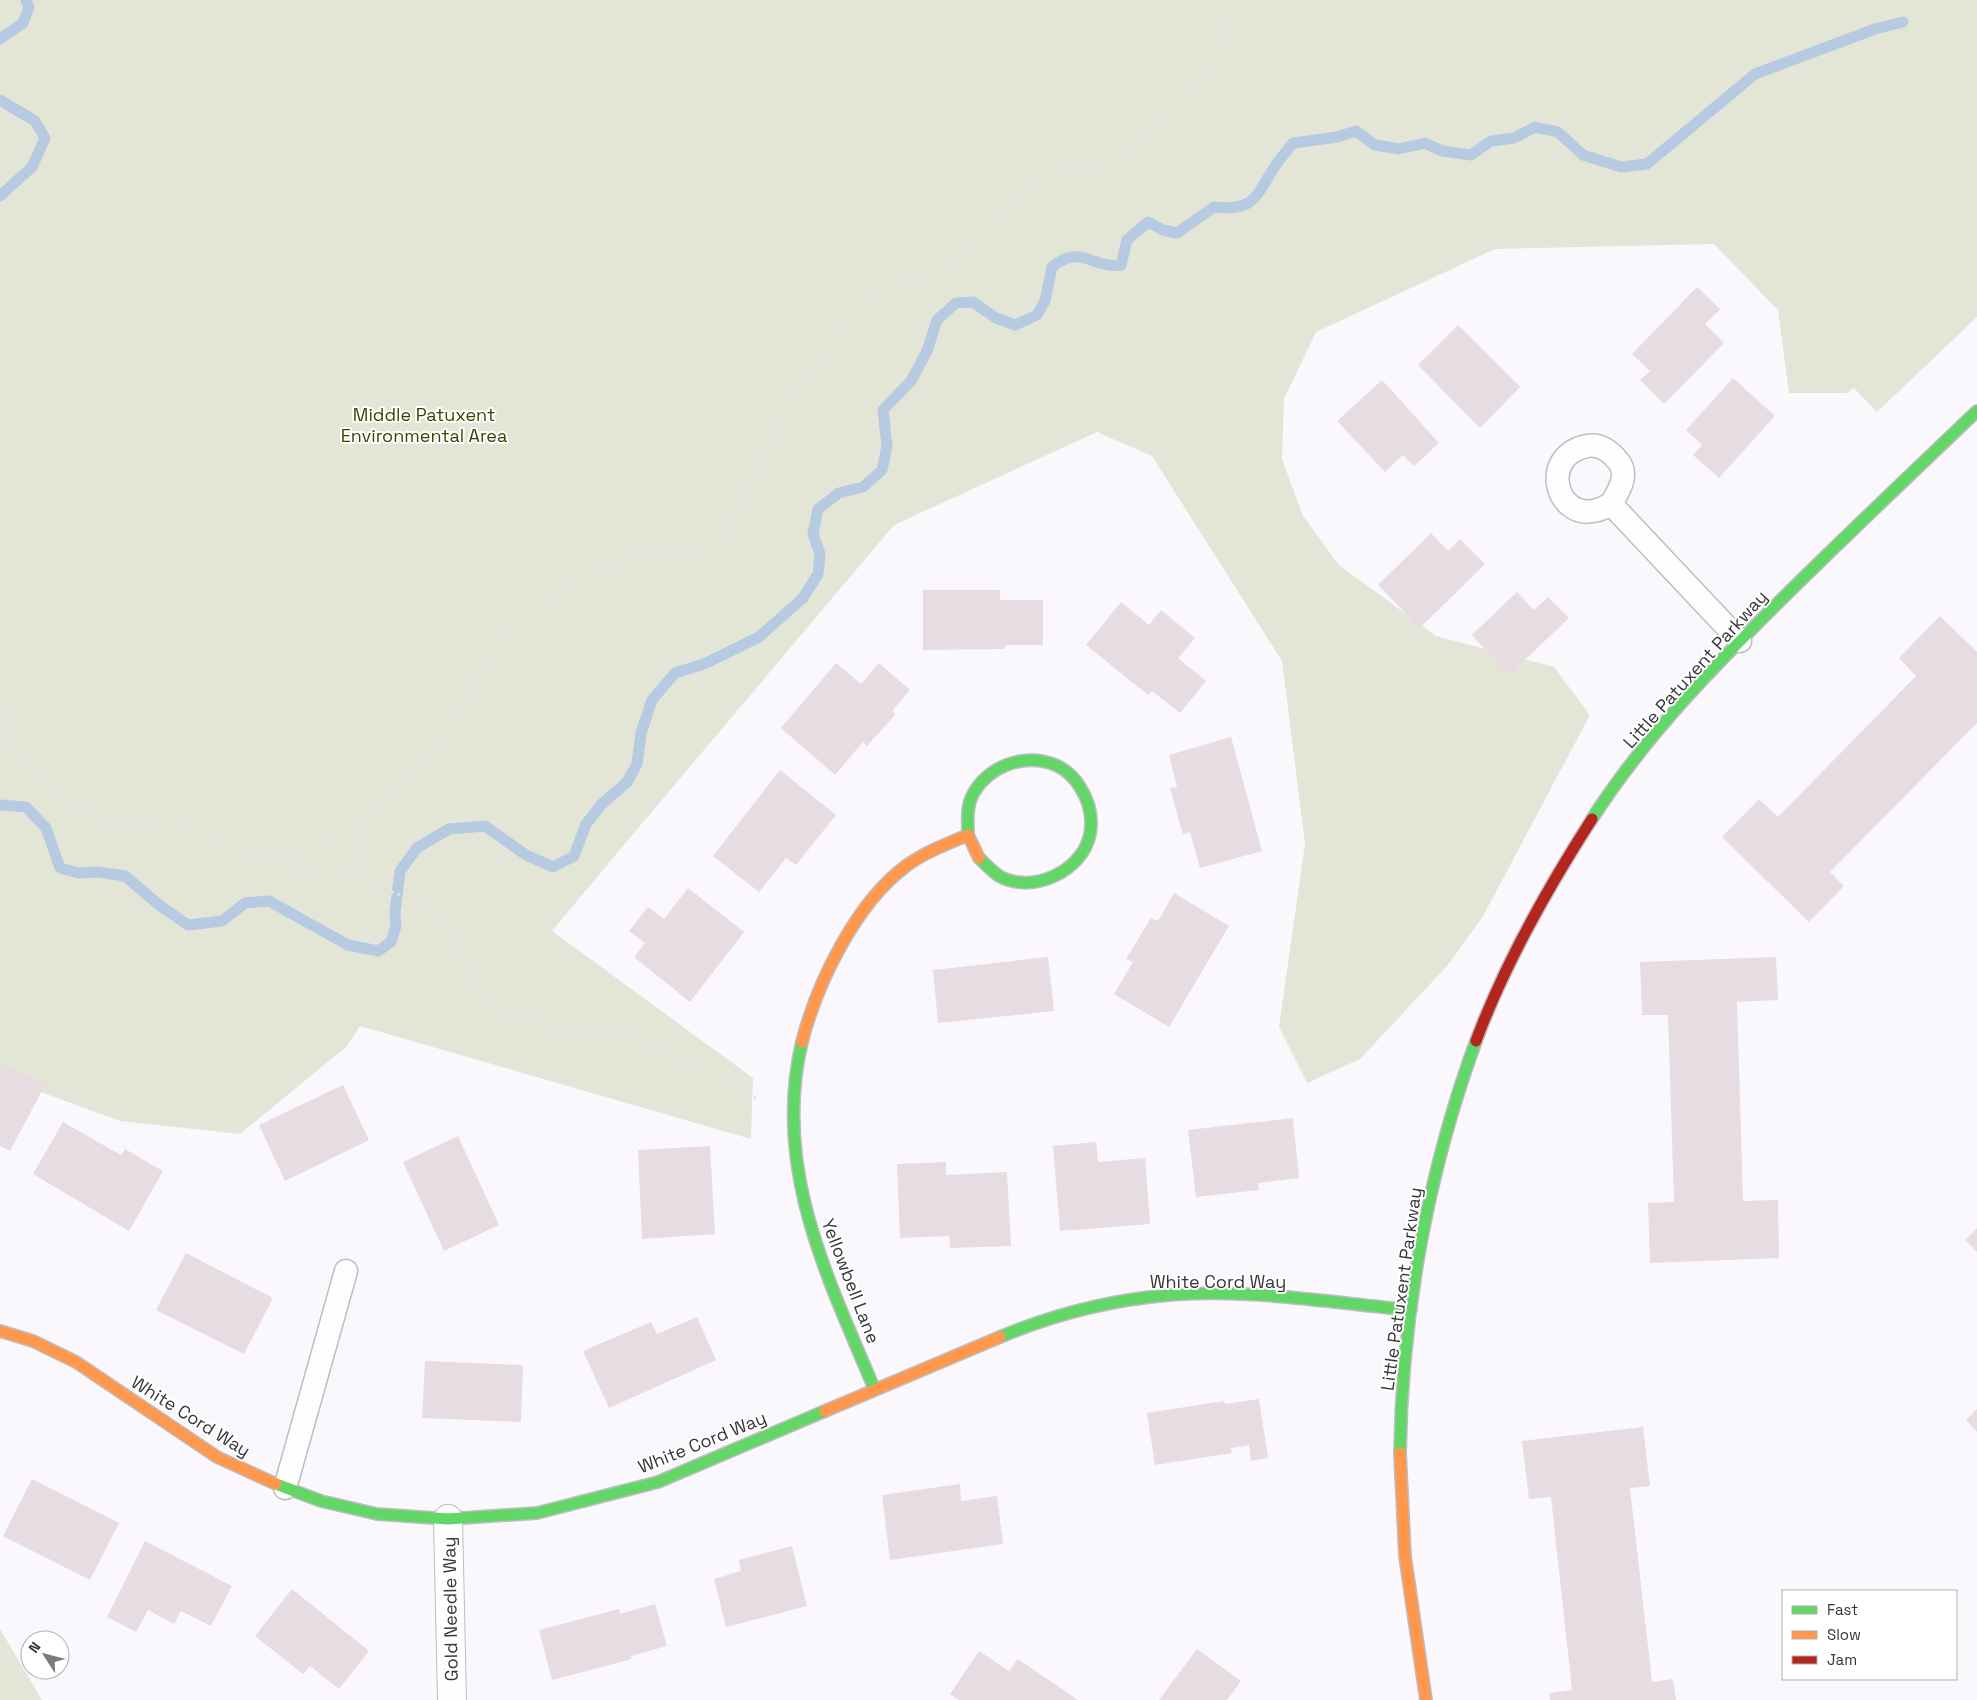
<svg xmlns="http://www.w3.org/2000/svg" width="1977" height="1700" font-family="'Space Grotesk',sans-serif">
<rect width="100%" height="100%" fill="#fbf8fd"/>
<!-- green -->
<path fill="#e3e5d7" d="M0,0H1977V317L1877,412L1854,388L1847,393H1789L1778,310L1714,244L1495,249L1316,332L1284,399L1282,459L1303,516L1339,565L1436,636L1554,667L1590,715L1482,918L1447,966L1360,1059L1307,1083L1279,1027L1305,844L1282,661L1152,456L1097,432L894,525L649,815L650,817L648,816L552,931L753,1078L751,1139L360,1026L346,1047L240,1134L120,1121L0,1077Z
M0,1629L42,1700H0Z"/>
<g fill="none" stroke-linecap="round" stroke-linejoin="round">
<!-- stream -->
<path stroke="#b6cae1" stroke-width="11" d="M0,39L23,23L29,7L26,0
M0,100L35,121L45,138L32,167L0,196
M0,805L26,807L46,828L60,868L79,873L98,872L125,876L159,905L188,925L222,921L245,903L269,901L348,945L378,951L391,942L396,926L395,912L400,871L417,848L449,829L485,826L526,855L553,867L574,856L586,824L602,804L627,782L637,764L641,733L652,700L675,673L704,664L759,637L803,598L818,574L820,554L813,534L818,509L839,493L863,487L882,470L887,446L883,410L911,381L927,351L937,320L956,303L973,302L996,318L1015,325L1037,315L1045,301L1052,267C1082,243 1091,269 1121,265L1127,240L1148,222L1163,230L1177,233L1214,207C1257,212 1256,194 1276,165C1281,157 1288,150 1293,143L1337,137L1356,131L1375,145L1399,149L1425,143L1442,151L1471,155L1491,141L1514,138L1535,127L1558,132L1583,155L1621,167L1647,164L1755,74L1875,29L1903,22"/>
</g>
<!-- building -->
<path fill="#e6dce2" d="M1697,287L1720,309L1705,324L1724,343L1664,404L1640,380L1650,371L1632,354Z
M1458,325L1520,387L1480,428L1418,365Z
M1733,378L1775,416L1719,478L1693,455L1702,445L1686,430Z
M1382,380L1439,443L1414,466L1403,455L1385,472L1337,421Z
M1431,533L1448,551L1460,539L1485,564L1420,628L1378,585Z
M923,590H1000V600H1043V645H1005V649L923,650Z
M1517,592L1534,610L1548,597L1569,618L1509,675L1472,635Z
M1121,602L1149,625L1161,610L1195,638L1178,658L1206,681L1180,713L1152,691L1148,695L1086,645Z
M1940,616L1977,652V723L1830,872L1844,886L1809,922L1722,837L1759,799L1778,817L1916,676L1899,658Z
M836,663L861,684L879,663L910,690L892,711L896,714L867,746L863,742L835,775L781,728Z
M1231,737L1262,851L1200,868L1190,832L1183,835L1170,788L1177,787L1169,755Z
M780,770L836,815L796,865L786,858L759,892L713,856Z
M688,888L744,932L690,1002L634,957L645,943L629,931L648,907L664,919Z
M1174,893L1229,926L1169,1027L1114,994L1133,962L1126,959L1151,918L1158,921Z
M1048,957L1054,1011L938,1023L933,970Z
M1776,957L1778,1000L1737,1002L1743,1201L1778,1200L1779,1258L1650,1263L1648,1203L1674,1202L1668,1015H1642L1640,962Z
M7,1065L45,1085L10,1151L0,1146V1069L5,1071Z
M343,1085L369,1140L285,1181L259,1125Z
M1293,1118L1299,1178L1258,1183L1259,1190L1196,1197L1188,1130Z
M63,1122L121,1155L125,1149L163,1171L129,1231L33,1174Z
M458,1136L499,1225L444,1251L403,1162Z
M1096,1142L1098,1162L1145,1158L1150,1224L1060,1231L1053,1146Z
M710,1146L715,1234L642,1239L638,1150Z
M946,1162V1175L1007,1172L1011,1246L950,1248L949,1236L900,1238L897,1164Z
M1977,1228V1252L1965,1240Z
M186,1253L273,1298L244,1354L156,1310Z
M697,1317L716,1360L609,1408L583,1351L651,1322L657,1334Z
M425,1361L523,1365L521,1422L422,1418Z
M1259,1399L1268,1458L1251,1461L1249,1445L1231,1448L1232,1453L1155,1465L1147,1413L1224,1401L1225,1404Z
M1977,1409V1432L1966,1420Z
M1643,1427L1650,1486L1630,1488L1652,1682L1673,1679L1676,1700H1550L1549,1693L1572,1690L1551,1497L1529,1499L1522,1441Z
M32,1479L119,1523L90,1580L3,1536Z
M960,1484L961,1501L997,1496L1003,1544L890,1560L882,1495Z
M145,1541L232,1586L211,1626L181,1611L174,1624L148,1610L136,1632L107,1617Z
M792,1546L807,1606L726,1627L714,1579L741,1571L739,1560Z
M292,1589L369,1651L339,1689L310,1666L303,1674L255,1636Z
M655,1604L667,1646L631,1656L632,1659L552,1680L539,1630L619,1609L620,1614Z
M1197,1649L1241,1681L1227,1700H1159Z
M979,1651L1009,1671L1018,1659L1078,1700H959L950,1694Z"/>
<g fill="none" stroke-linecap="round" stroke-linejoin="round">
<defs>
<path id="lane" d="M1611,504C1606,507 1599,510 1593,511C1556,518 1539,456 1587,446C1601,443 1611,452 1619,462C1629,476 1618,492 1611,504L1740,641
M285,1488L346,1271"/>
<path id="street" d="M448,1519L452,1700"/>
<path id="fast" d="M1592,819C1647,733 1719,661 1791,590C1852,530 1915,470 1977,411
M968,835C968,821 966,807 973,794C994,755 1056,746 1080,787C1089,801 1093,818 1090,834C1083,871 1032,895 999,876C992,871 985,864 979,858
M802,1042C772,1167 827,1276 874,1388
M1000,1337C1052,1315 1112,1300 1169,1295C1247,1288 1332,1303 1411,1310
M1400,1453C1402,1314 1428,1172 1476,1041
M276,1484L321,1501L377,1514L448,1519L537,1513L658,1482L825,1411"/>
<path id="slow" d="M802,1042C817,983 856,903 906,866C925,852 947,844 968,835L979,858
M0,1331L33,1341L76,1362L217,1457L276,1484
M825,1411L1000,1337
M1400,1453L1405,1556L1426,1700"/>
<path id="jam" d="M1476,1041C1505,963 1547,889 1592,819"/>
</defs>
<!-- lane casing -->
<use href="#lane" stroke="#bebdc0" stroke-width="25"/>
<!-- street casing -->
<use href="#street" stroke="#bebdc0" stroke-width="30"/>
<!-- fast casing -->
<use href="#fast" stroke="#bebdc0" stroke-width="14"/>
<!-- slow casing -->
<use href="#slow" stroke="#bebdc0" stroke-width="14"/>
<!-- jam casing -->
<use href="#jam" stroke="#bebdc0" stroke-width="14"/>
<!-- path -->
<path stroke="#e2e2e3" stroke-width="3" stroke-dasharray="2.5 4" stroke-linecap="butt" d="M0,705L15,747L66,798L90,814L104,820L142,819L172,821L203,829L238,850L264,860L296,869L357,878L418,902L437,918L452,937L467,968L473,988L487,1004L501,1015L522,1021L550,1025L610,1028L725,1079L759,1100
M0,740L15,747
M264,860L316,847L362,822L396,792L436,746L459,712L492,648L545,601L600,566L635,557L704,551L726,535L760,469L787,401L803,378L819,366L834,345L837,329L845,314L856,303L877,290L929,277L963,259L992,232L1023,187L1045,177L1081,171L1115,159L1150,135L1188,101L1211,67L1229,26L1236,0
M357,878L362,822"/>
<!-- lane -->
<use href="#lane" stroke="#fefeff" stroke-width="22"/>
<!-- street -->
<use href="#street" stroke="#fefeff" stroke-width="28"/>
<!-- fast -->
<use href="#fast" stroke="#63d668" stroke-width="11"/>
<!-- slow -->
<use href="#slow" stroke="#ff974d" stroke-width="11"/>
<!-- jam -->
<use href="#jam" stroke="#b3261e" stroke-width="11"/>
</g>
<g text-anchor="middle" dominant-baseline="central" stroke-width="4" stroke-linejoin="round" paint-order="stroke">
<!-- park labels -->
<g font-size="18" fill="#3c4300" stroke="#fff">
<text x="424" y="414">Middle Patuxent<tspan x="424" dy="21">Environmental Area</tspan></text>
</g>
<!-- street labels -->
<g font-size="18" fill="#383639" stroke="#fff">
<text transform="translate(1695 669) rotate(-48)">Little Patuxent Parkway</text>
<text transform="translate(851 1281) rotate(69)">Yellowbell Lane</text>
<text x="1218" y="1281">White Cord Way</text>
<text transform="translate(1401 1289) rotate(-82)">Little Patuxent Parkway</text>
<text transform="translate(191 1416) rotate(32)">White Cord Way</text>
<text transform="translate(702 1442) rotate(-22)">White Cord Way</text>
<text transform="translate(450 1609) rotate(-91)">Gold Needle Way</text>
</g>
</g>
<!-- legend -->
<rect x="1782" y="1590" width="175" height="90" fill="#ffffff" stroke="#afafb0"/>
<rect x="1792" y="1606" width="25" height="8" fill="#63d668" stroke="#afafb0"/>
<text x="1827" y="1615" font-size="15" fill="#383639">Fast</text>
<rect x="1792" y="1631" width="25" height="8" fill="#ff974d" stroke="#afafb0"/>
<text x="1827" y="1640" font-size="15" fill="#383639">Slow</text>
<rect x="1792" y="1656" width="25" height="8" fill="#b3261e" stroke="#afafb0"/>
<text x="1827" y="1665" font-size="15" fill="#383639">Jam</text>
<!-- north arrow -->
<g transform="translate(45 1655) rotate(306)"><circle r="24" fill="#ffffff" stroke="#afafb0"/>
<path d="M0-4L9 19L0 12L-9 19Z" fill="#7c7a7e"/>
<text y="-8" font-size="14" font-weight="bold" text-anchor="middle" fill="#383639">N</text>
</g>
</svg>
